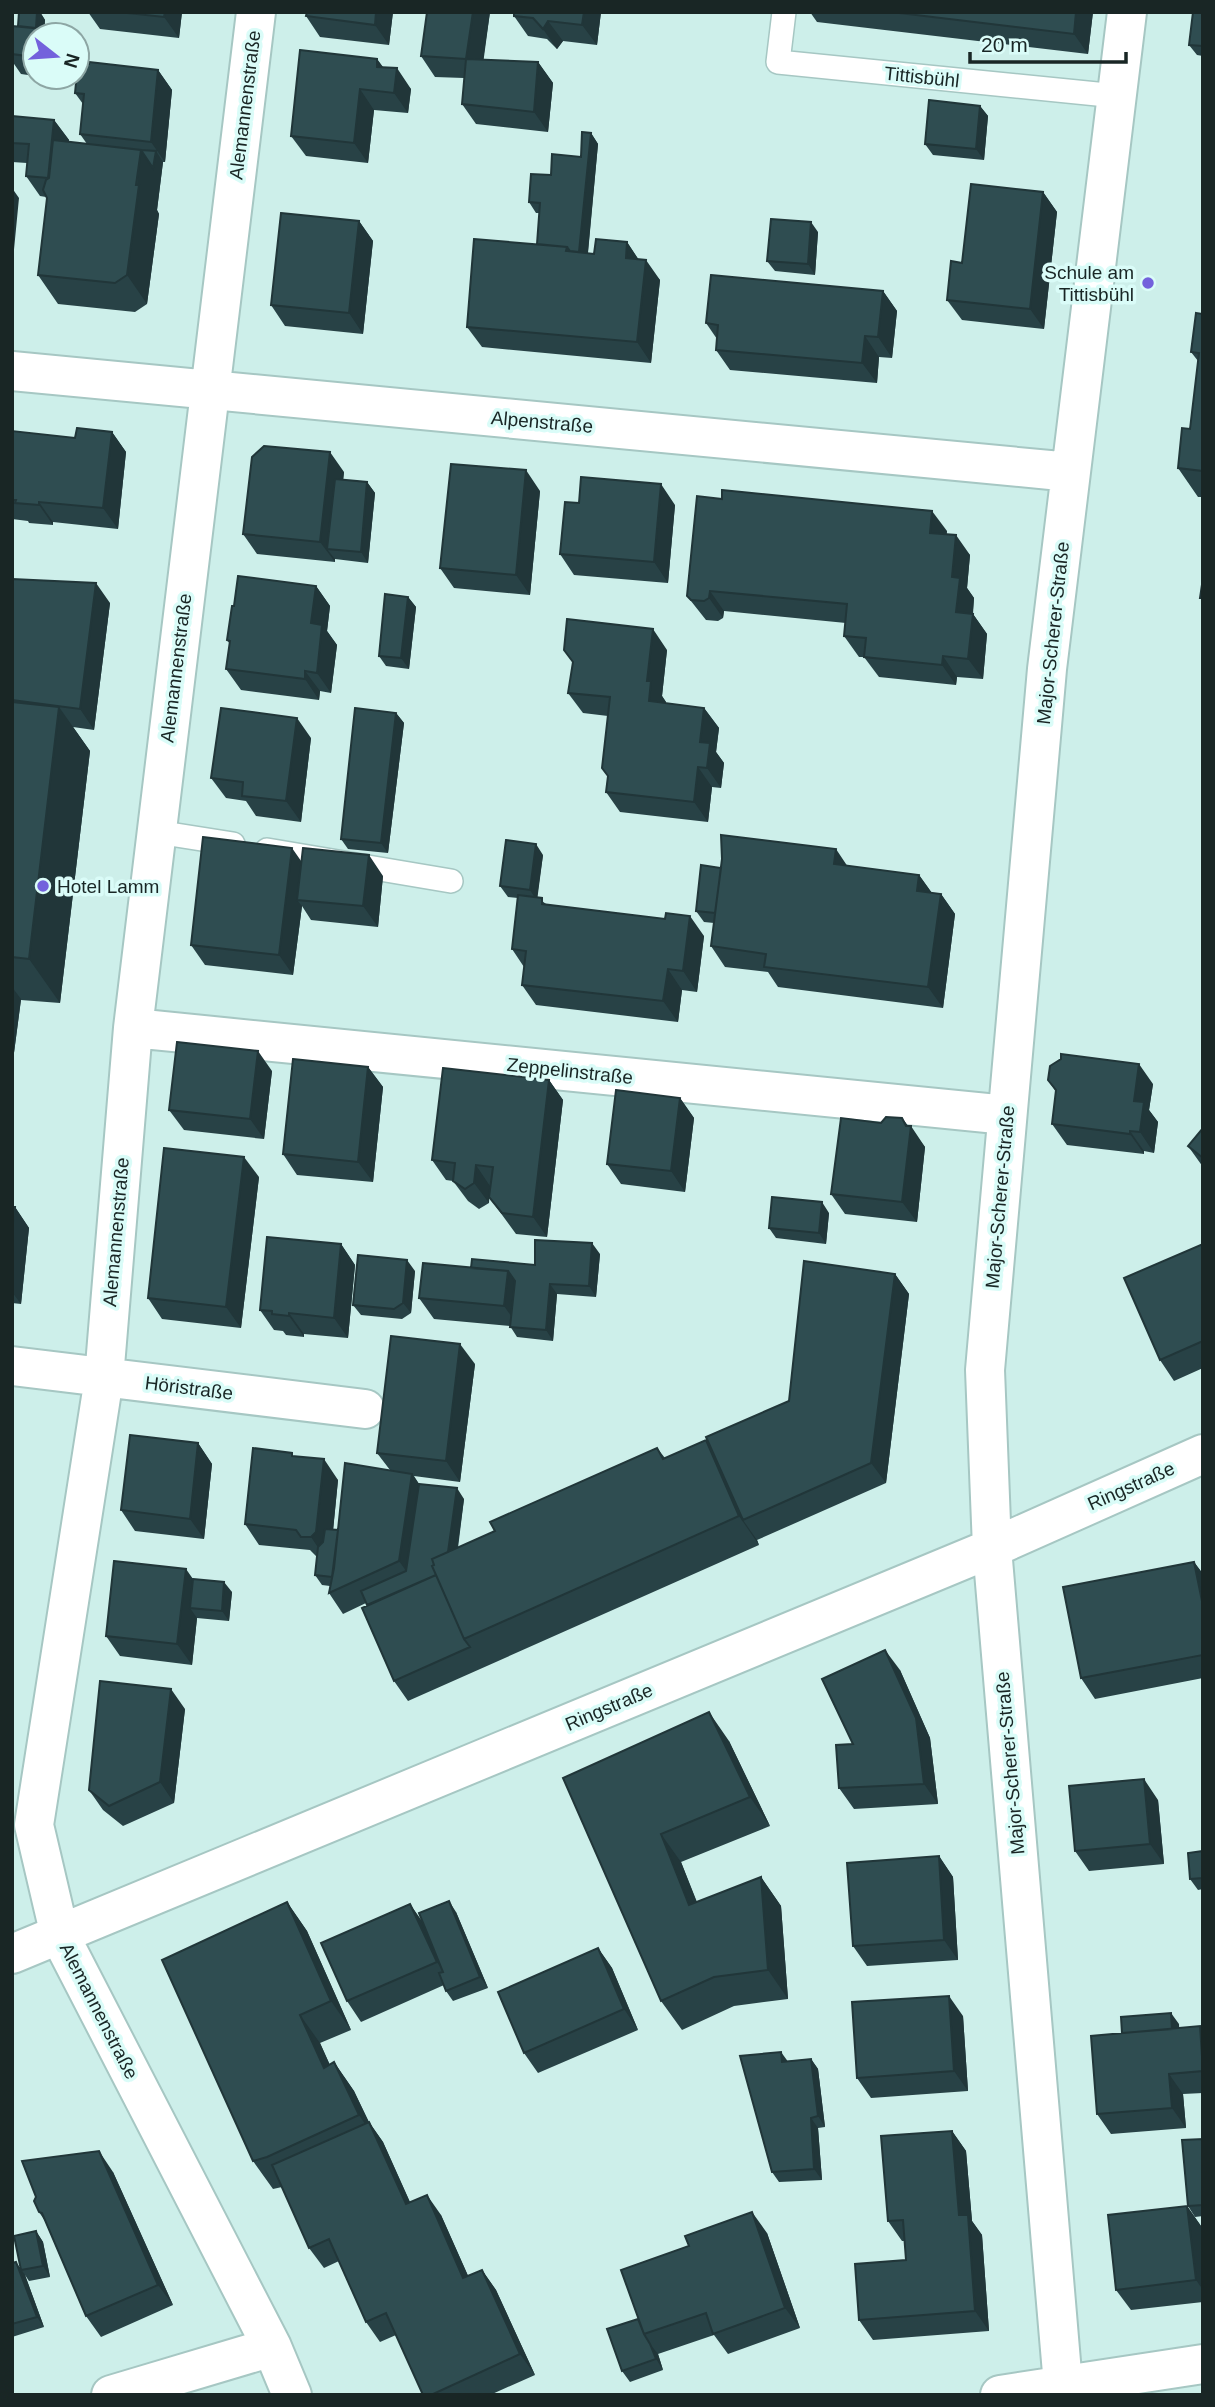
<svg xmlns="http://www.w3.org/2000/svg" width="1215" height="2407" font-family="Helvetica,sans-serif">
<rect width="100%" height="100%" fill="#cdefea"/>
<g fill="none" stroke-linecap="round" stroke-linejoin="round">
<defs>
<path id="service" d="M784,12L778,62L1117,96
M157,832L233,844
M267,850L451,881"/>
<path id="minor" d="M256,12L133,1028L104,1378L34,1825L60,1936L272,2347L292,2395
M12,371L1071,472
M133,1028L1007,1115
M12,1366L365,1409
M12,1954L992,1548L1203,1454
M1063,2385L992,1548L985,1370L1047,669L1127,12
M111,2395L272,2347
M1000,2395L1203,2364"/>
</defs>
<!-- service casing -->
<use href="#service" stroke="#a6c7c3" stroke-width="26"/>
<!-- minor casing -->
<use href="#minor" stroke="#a6c7c3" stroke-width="42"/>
<!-- service -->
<use href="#service" stroke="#fff" stroke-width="23"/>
<!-- minor -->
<use href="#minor" stroke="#fff" stroke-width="38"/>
</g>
<!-- wall -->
<path fill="#284246" d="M19,12H40L45,20L44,29L53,30L56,35H35V76L21,74L12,61V24L13,26H18Z
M88,12H182L179,38L100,29Z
M393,12L389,45L320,37L306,16Z
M427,12H490L483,60L538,62L553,83L548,132L476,124L462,104L464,78L435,77L421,56Z
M601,12L597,45L563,41L557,49L547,39L528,36L514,16Z
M810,12H1093L1088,54L817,22Z
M1203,12V56L1197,55L1189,45Z
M377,59L383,67L411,89L408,113L374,110L368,163L306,156L291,136Z
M158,70L172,90L165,162H163L157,210L159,214L147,304L135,312L58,304L38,275L47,198L46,197L40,196L26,176L27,163L12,162V116L54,120L69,140V142L87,144L80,134L83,104L75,93Z
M980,106L988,116L984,160L933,155L925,144Z
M591,133L598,144L588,253L594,254L627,242L638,259L660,280L651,363L482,347L467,327L537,244L540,213H536L529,202L551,175L581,157Z
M1043,192L1057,212L1044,329L962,320L947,300L962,263Z
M359,221L373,241L363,334L285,326L271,305Z
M818,232L815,275L775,271L767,261Z
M883,291L897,311L892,358L879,357L877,383L730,370L716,350L717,339L706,323Z
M1203,314V497H1198L1178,468L1190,429L1198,361L1191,352Z
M12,431L75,438L112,432L126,452L118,529L53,522V525L29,523L28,521L12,519Z
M344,472L343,480L367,482L375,493L368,563L335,559V562L257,554L243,534Z
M540,491L530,595L454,588L440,568Z
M579,503L675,505L668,583L574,575L560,554Z
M947,531L946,534L970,555L967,588L974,598L973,614L987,634L983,679L957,677L956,685L879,677L864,657H859L844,636L846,623L724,611L723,618L718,621L706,620L687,596Z
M12,579L110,603L94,730L73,727L90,751L60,1003L21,1000L12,1068Z
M316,586L330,606L327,631L337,645L331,693L320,691L319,700L241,690L226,669L230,644L227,640Z
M408,597L416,607L409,669L386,666L379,656Z
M667,650L662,696L666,702L665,703L704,708L719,728L716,752L724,763L721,788L712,787L708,822L620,812L606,792L608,777V716L583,713L568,693Z
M396,713L404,723L388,853L348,849L341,839Z
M311,738L301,822L256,816L246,801L226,798L211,778Z
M543,855L537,897L546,904L704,936L697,992L682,990L678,1022L536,1005L522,985L524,967L512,949L518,898L508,897L500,886Z
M301,861L383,876L378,927L311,920L302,906L293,975L205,965L191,945Z
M848,866L919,875L932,893L941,894L955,914L943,1008L778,987L768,972L725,967L711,946L714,923L704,922L696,911L721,868Z
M368,1067L383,1087L373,1182L297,1175L283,1154Z
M272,1071L264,1139L184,1130L169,1110Z
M549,1080L563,1100L547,1237L516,1234L489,1197V1203L479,1209L468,1201L453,1181L446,1180L432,1160Z
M1048,1080L1153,1084L1149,1110L1158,1122L1154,1153L1144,1151V1154L1067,1145L1052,1124L1056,1092Z
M680,1098L694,1118L685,1192L621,1184L607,1164Z
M902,1118L925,1147L917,1222L845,1214L831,1194L881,1123Z
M1203,1128V1167L1188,1146Z
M259,1177L241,1328L162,1319L148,1298Z
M12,1207H15L29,1228L21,1304L12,1303Z
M829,1213L826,1244L776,1238L769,1228Z
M341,1244L355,1265L348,1338L304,1334V1337L286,1335L283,1331L274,1330L260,1310Z
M1203,1244V1368L1174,1381L1160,1360Z
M600,1254L596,1297L557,1294L553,1341L517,1337L510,1326L434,1319L419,1298L471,1268L535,1265Z
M415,1271L411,1313L402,1319L361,1315L353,1305Z
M895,1274L909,1294L886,1483L757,1540L759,1545L408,1701L394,1681L366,1603L343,1614L329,1593L330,1586L322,1585L315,1575L317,1557L310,1550L259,1545L245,1524L295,1456L338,1480L333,1530H338L390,1470L377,1453L475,1364L460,1482L414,1476L419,1484L464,1499L458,1548L495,1531L657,1448L665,1458L706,1440L709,1445L789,1401Z
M198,1443L212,1464L204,1539L135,1531L121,1510Z
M1194,1562L1203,1574V1678L1095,1699L1081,1678Z
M193,1579L232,1592L229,1621L197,1618L192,1665L120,1656L106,1636Z
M900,1670L930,1738L938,1804L854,1809L839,1788L853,1744Z
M185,1709L174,1803L123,1826L103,1810L89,1790Z
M729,1741L770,1826L681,1862L697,1902L761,1877L781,1906L788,1999L734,2006L682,2030L661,2001L563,1778Z
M1158,1800L1164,1864L1089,1871L1075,1851Z
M1203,1851V1889L1198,1890L1190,1879Z
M939,1856L953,1877L958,1960L867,1966L853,1946Z
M287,1902L307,1931L351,2030L320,2043L330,2065L334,2062L354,2091L369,2122L383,2142L410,2202L441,2215L468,2276L482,2270L496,2290L535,2375L490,2395H423L396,2335L380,2342L366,2322L339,2261L324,2268L309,2248L282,2187L273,2189L253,2161Z
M410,1904L422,1922L456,1912L488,1988L453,2001L446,1991L444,1985L361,2022L347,2001Z
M598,1948L612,1968L638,2030L538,2073L524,2053Z
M963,2016L968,2091L871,2098L857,2078Z
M1179,2024V2028L1200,2026L1203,2030V2093L1183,2094L1186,2128L1111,2134L1097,2114L1122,2033Z
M811,2059L818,2069L825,2127L818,2128L822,2180L779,2182L772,2172L787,2061Z
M952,2131L966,2151L972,2221L982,2235L989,2331L873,2340L859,2320L906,2260L905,2241H902L888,2221Z
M1203,2139V2216L1195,2217L1188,2206Z
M113,2172L173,2305L101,2337L86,2316L45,2221L39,2212Z
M1187,2206L1201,2226L1203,2238V2302L1131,2310L1116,2290Z
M36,2231L43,2242L50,2277L29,2281L25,2275L44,2327L12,2337V2263L21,2268Z
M767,2233L800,2328L728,2354L714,2335L658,2354L663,2370L630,2382L622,2371L638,2319Z"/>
<!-- shaded-wall -->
<path fill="#213639" d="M37,12H40L45,20L44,35H36Z
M165,12H182L179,38L164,17Z
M376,12H393L389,45L375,25Z
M473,12H490L481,79L466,59Z
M584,12H601L597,45L582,25Z
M1076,12H1093L1088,54L1074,34Z
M548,21L563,41L557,49L543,29Z
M377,59L391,79L377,67Z
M538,62L553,83L548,132L534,112Z
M397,68L411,89L408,113L394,93Z
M158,70L172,90L165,162L151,142Z
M360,89L374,110L368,163L354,143Z
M980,106L988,116L984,160L976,149Z
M54,120L69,140L67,160L52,147Z
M591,133L598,144L586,272L578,261Z
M141,150L156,151L163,162L157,210L159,214L147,304L127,275Z
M12,188L19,198L12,270Z
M1043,192L1057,212L1044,329L1030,309Z
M359,221L373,241L363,334L349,313Z
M811,222L818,232L815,275L808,264Z
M627,242L641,263L626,258Z
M646,260L660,280L651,363L637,342Z
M883,291L897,311L892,358L878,337Z
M865,336L879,357L877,383L862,363Z
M112,432L126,452L118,529L103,508Z
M330,452L344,472L336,550L327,549L335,559V562L320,542Z
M526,470L540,491L530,595L516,575Z
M367,482L375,493L368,563L361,552Z
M661,484L675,505L668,583L654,562Z
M39,502L53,522V525L39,505Z
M932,511L947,531L945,553L930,533Z
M956,535L970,555L967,588L974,598L971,633L956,612L952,577Z
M96,583L110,603L94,730L80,709Z
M316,586L330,606L327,631L337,645L331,693L317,673L311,623Z
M710,591L724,611L723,618L709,598Z
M408,597L416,607L409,669L401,658Z
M973,614L987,634L983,679L968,659Z
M653,629L667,650L662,696L666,702L663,722L649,701L647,681Z
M943,656L957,677L956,685L942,665Z
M305,671L320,691L319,700L305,679Z
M59,707L90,751L60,1003L29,959Z
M704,708L719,728L716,752L724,763L721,788L707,768L700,742Z
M396,713L404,723L388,853L381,843Z
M297,718L311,738L301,822L286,801Z
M698,767L712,787L708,822L694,802Z
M536,844L543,855L537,901L530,890Z
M292,848L306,868L297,900L302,906L293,975L279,955Z
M836,849L850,870L834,864Z
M369,855L383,876L378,927L363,906Z
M919,875L934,896L917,891Z
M941,894L955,914L943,1008L928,987Z
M690,916L704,936L697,992L683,971Z
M668,969L682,990L678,1022L663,1001Z
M12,987L21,999L12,1068Z
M258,1051L272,1071L264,1139L250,1119Z
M1139,1064L1153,1084L1149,1110L1158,1122L1154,1153L1140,1132L1134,1101Z
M368,1067L383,1087L373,1182L358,1162Z
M549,1080L563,1100L547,1237L533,1217Z
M680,1098L694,1118L685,1192L671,1171Z
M902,1118L911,1131V1126L925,1147L917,1222L902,1202Z
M1130,1131L1144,1151V1154L1130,1134Z
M244,1157L259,1177L241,1328L226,1307Z
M476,1165L490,1186L489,1203L474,1183Z
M822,1202L829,1213L826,1244L819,1233Z
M15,1207L29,1228L21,1304L12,1292V1232Z
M592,1243L600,1254L596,1297L589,1286Z
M341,1244L355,1265L348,1338L334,1318Z
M407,1260L415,1271L411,1313L403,1303Z
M508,1271L522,1291L519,1327L504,1306Z
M895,1274L909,1294L886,1483L871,1463Z
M550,1284L557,1294L553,1341L546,1330Z
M289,1313L304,1334V1337L289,1316Z
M460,1344L475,1364L460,1482L446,1461Z
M706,1440L726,1469L743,1520L757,1540L759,1545L739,1516Z
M198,1443L212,1464L204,1539L190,1519Z
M324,1459L338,1480L331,1552L325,1558L311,1537Z
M412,1474L427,1495L414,1582L399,1561Z
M457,1488L464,1499L452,1588L445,1578Z
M1194,1562L1203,1574V1606Z
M186,1569L200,1589L190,1608L197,1618L192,1665L177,1644Z
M224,1582L232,1592L229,1621L222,1611Z
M885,1650L900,1670L930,1738L938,1804L924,1784Z
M171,1689L185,1709L174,1803L160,1782Z
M709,1712L729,1741L770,1826L750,1797Z
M1144,1779L1158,1800L1164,1864L1150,1844Z
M661,1834L681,1862L709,1934L689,1905Z
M939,1856L953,1877L958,1960L944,1940Z
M761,1877L781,1906L788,1999L768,1970Z
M449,1901L456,1912L488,1988L480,1977Z
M287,1902L307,1931L351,2030L331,2001Z
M410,1904L424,1924L451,1982L437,1962Z
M598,1948L612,1968L638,2030L624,2009Z
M949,1996L963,2016L968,2091L954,2071Z
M1171,2013L1179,2024L1180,2050L1173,2039Z
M300,2015L320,2043L344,2097L324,2068Z
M1200,2026L1203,2030V2054Z
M781,2052L789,2063L782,2062Z
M811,2059L818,2069L825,2127L818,2116Z
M334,2062L354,2091L371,2127L369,2122L383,2142L420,2225L406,2204L378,2143L359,2115Z
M1169,2074L1183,2094L1186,2128L1172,2108Z
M811,2118L818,2128L822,2180L814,2169Z
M952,2131L966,2151L972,2221L982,2235L989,2331L975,2311L959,2215Z
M99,2151L113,2172L173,2305L158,2285Z
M427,2195L441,2215L478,2298L463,2278Z
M1187,2206L1201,2226L1203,2238V2290L1196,2280Z
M752,2212L767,2233L800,2328L785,2308Z
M36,2231L43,2242L50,2277L43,2266Z
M16,2262L25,2275L44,2327L37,2317Z
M482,2270L496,2290L535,2375L520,2354Z
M650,2344L658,2354L663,2370L656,2359Z"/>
<!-- building -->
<path fill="#2f4d51" stroke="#213639" stroke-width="2" d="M19,12H37L36,28L18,26Z
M118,12H165L164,17Z
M307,12H376L375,25L306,16Z
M427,12H473L466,59L421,56Z
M514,12H584L582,25L548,21L543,29L533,18L514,16Z
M891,12H1076L1074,34Z
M1193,12H1203V46L1189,45Z
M12,26L53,30V35H35V57L12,54Z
M300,50L377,59V67L397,68L394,93L360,89L354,143L291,136Z
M466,59L538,62L534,112L462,104Z
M89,62L158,70L151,142L80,134L84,94L75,93L78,63L89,64Z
M929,100L980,106L976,149L925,144Z
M12,116L54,120L48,178L26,176L29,144L12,143Z
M582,132L591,133L579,252L570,251L567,247L537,244L540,203L529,202L531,174L551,175L552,154L581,157Z
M53,140L141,150L136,185H139L127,275L115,283L38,275L47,198L43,190L46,180L49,178Z
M141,150L156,151L153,168Z
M971,184L1043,192L1030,309L947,300L951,261L962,263Z
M281,213L359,221L349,313L271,305Z
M771,219L811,222L808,264L767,261Z
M474,239L567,247L566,251L594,254L596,239L627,242L626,258L646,260L637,342L467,327Z
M711,275L883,291L878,337L865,336L862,363L716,350L718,325L706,323Z
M1196,313L1203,314V471L1178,468L1182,428L1190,429L1199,353L1191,352Z
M77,428L112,432L103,508L39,502V505L15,503L16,500H12V431L75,438Z
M264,446L330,452L320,542L243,534L252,457Z
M451,464L526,470L516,575L440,568Z
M581,477L661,484L654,562L560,554L565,502L579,503Z
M335,479L367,482L361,552L327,549Z
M722,490L932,511L930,533L956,535L952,577L960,578L956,612L973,614L968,659L943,656L942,665L864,657L866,638L844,636L847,604L710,591L709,598L704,601L691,600L687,596L697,496L722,499Z
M238,576L316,586L311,623L322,625L317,673L305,671V679L226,669L230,641L227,640L232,606H234Z
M1203,578V598H1200Z
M12,579L96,583L80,709L12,700Z
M385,594L408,597L401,658L379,656Z
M567,619L653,629L647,681H651L649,701L704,708L700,742L710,743L707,768L698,767L694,802L606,792L608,776L602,768L610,697L568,693L573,662L564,650Z
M12,702L59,707L29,959L12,957Z
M221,708L297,718L286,801L242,796L243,782L211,778Z
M355,708L396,713L381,843L341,839Z
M721,835L836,849L834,864L919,875L917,891L941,894L928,987L764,967L766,954L711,946L722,859Z
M203,837L292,848L279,955L191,945Z
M506,840L536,844L530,890L500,886Z
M303,848L369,855L363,906L297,900Z
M701,865L721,868L715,913L696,911Z
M518,895L542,898V904L665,919L666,913L690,916L683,971L668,969L663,1001L522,985L526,951L512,949Z
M177,1042L258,1051L250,1119L169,1110Z
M1061,1054L1139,1064L1134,1101L1144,1102L1140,1132L1130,1131V1134L1052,1124L1056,1090L1048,1080L1050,1066L1061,1059Z
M293,1059L368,1067L358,1162L283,1154Z
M443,1068L549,1080L533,1217L502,1213L489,1197L493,1167L476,1165L474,1183L465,1189L453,1181L455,1163L432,1160Z
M616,1090L680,1098L671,1171L607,1164Z
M886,1117L902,1118L906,1126H911L902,1202L831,1194L841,1118L881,1123Z
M1203,1128V1158L1188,1146Z
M164,1148L244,1157L226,1307L148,1298Z
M772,1197L822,1202L819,1233L769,1228Z
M12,1207H15L12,1232Z
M267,1237L341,1244L334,1318L289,1313V1316L272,1314V1311L260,1310Z
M535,1240L592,1243L589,1286L550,1284L546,1330L510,1327L515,1281L508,1271L471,1268L472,1259L535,1265Z
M1203,1244V1341L1160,1360L1124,1278Z
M358,1255L407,1260L403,1303L394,1309L353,1305Z
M804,1261L895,1274L871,1463L743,1520L706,1437L789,1401Z
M423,1263L508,1271L504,1306L419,1298Z
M391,1336L460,1344L446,1461L377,1453Z
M130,1435L198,1443L190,1519L121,1510Z
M706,1440L739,1516L464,1639L432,1566L434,1565L432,1559L495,1531L490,1522L657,1448L663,1459Z
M253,1448L292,1453V1456L324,1459L316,1532L311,1537H301L296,1530L245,1524Z
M345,1463L412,1474L399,1561L329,1593L334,1568Z
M419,1484L457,1488L448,1552L432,1559L434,1565L432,1566L436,1575L367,1605L361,1591L406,1571Z
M325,1529L338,1530L332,1577L315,1575L318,1547L323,1542Z
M114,1561L186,1569L177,1644L106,1636Z
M1194,1562L1203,1606V1655L1081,1678L1063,1587Z
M436,1575L464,1639L470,1647L394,1681L362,1608Z
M193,1579L224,1582L222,1611L190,1608Z
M885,1650L916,1718L924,1784L839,1788L836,1745L853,1744L822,1679Z
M100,1681L171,1689L160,1782L109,1806L89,1790Z
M709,1712L750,1797L661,1834L689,1905L761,1877L768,1970L714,1977L661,2001L563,1778Z
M1144,1779L1150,1844L1075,1851L1069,1786Z
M1203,1851V1878L1190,1879L1188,1853Z
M939,1856L944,1940L853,1946L847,1863Z
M449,1901L480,1977L446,1991L439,1973L443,1972L419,1913Z
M287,1902L331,2001L300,2015L324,2068L334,2062L359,2115L267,2157L253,2161L162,1960Z
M410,1904L437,1962L347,2001L321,1943Z
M598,1948L624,2009L524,2053L498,1992Z
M949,1996L954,2071L857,2078L852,2002Z
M1171,2013L1172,2029L1122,2033L1121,2017Z
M1200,2026L1203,2071L1169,2074L1172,2108L1097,2114L1091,2036Z
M781,2052L782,2062L811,2059L818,2116L811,2118L814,2169L772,2172L740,2056Z
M369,2122L406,2204L427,2195L463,2278L482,2270L520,2354L431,2395H423L386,2313L366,2322L329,2239L309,2248L272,2165Z
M952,2131L959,2215H968L975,2311L859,2320L855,2264L906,2260L903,2220L888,2221L881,2136Z
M1203,2139V2205L1188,2206L1182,2140Z
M99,2151L158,2285L86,2316L42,2213L39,2212L34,2201L36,2197L22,2161Z
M1187,2206L1196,2280L1116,2290L1108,2215Z
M752,2212L785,2308L713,2334L706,2313L644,2334L621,2270L689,2246L685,2236Z
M36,2231L43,2266L21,2270L14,2236Z
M16,2262L37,2317L12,2324V2263Z
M638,2319L644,2334L650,2344L656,2359L622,2371L607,2329Z"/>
<!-- markers -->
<g fill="#7361dc" stroke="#dafcf8" stroke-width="2.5">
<circle cx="1148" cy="283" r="7"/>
<circle cx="43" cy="886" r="7"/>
</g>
<g text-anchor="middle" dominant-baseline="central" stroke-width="7" stroke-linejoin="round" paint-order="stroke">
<!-- street labels -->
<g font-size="19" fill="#192625" stroke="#dafcf8">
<text transform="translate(922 77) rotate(6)">Tittisbühl</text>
<text transform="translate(245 105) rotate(-83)">Alemannenstraße</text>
<text transform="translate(542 422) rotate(5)">Alpenstraße</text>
<text transform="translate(1053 633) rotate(-84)">Major-Scherer-Straße</text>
<text transform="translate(176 668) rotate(-83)">Alemannenstraße</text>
<text transform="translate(570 1071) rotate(6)">Zeppelinstraße</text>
<text transform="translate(1000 1197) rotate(-85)">Major-Scherer-Straße</text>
<text transform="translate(116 1232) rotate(-85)">Alemannenstraße</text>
<text transform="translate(189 1388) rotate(7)">Höristraße</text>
<text transform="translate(1131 1486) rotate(-24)">Ringstraße</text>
<text transform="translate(609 1707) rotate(-23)">Ringstraße</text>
<text transform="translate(1010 1763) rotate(-95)">Major-Scherer-Straße</text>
<text transform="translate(99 2011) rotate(63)">Alemannenstraße</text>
</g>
<!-- poi labels -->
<g font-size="19" fill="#192625" stroke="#dafcf8" text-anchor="end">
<text x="1134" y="272">Schule am<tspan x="1134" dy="22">Tittisbühl</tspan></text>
<text x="57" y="886" text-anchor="start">Hotel Lamm</text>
</g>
</g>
<!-- border -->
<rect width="1215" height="2407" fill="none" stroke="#192625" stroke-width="28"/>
<!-- north arrow -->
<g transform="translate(56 56) rotate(107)"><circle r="33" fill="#dafcf8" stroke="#8da6a4" stroke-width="2"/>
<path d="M0-5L12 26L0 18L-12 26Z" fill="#7361dc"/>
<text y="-10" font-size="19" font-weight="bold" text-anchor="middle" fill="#192625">N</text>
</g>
<!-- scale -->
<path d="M970 52v10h156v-10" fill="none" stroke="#192625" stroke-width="3.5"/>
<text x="981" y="52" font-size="21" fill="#192625" stroke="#dafcf8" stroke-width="5" paint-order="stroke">20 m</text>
</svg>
